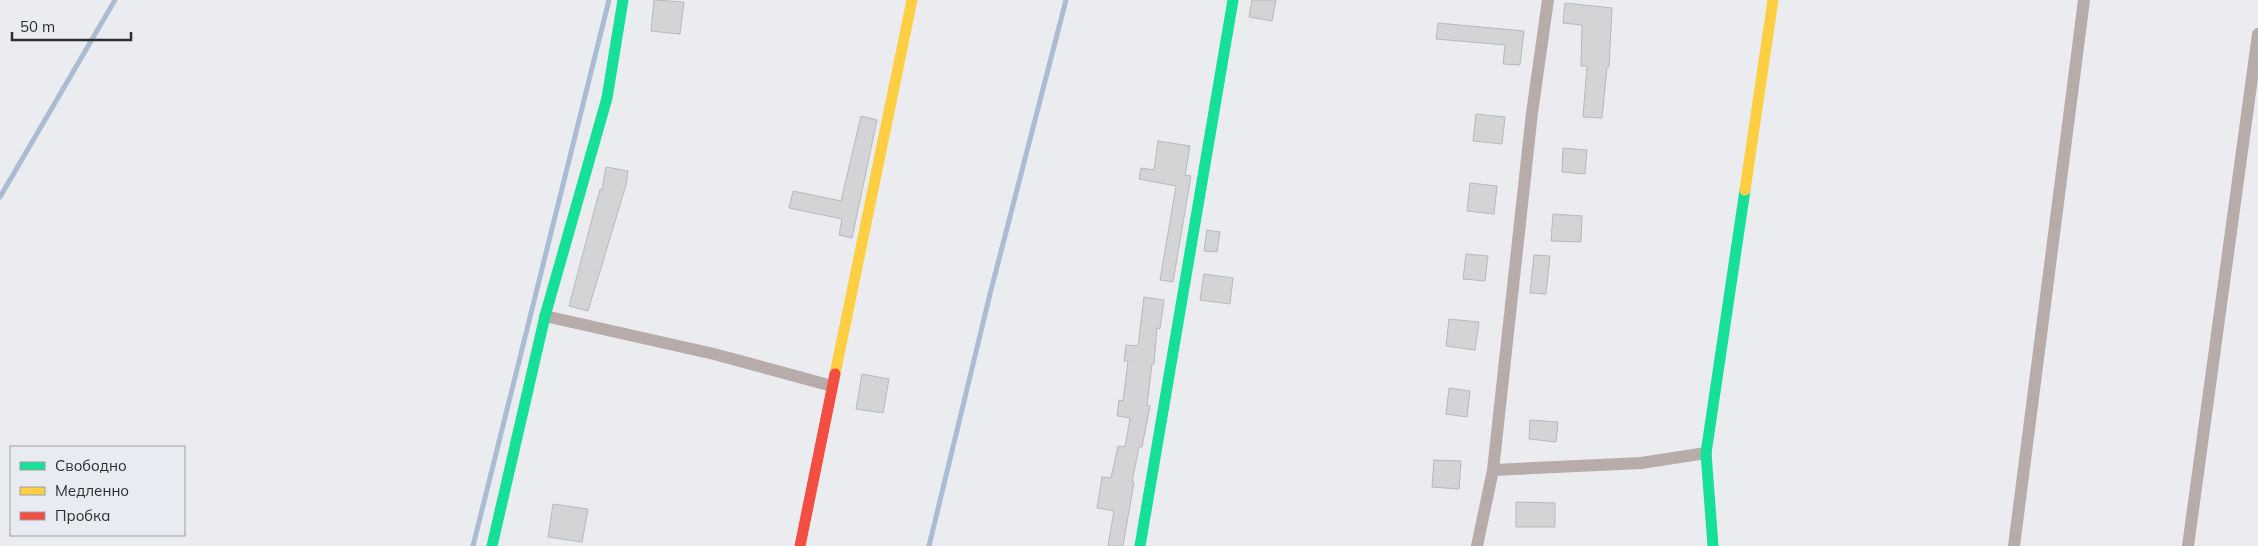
<svg xmlns="http://www.w3.org/2000/svg" width="2258" height="546" font-family="Mulish,sans-serif">
<rect width="100%" height="100%" fill="#eaecef"/>
<g fill="none" stroke-linecap="round" stroke-linejoin="round">
<!-- stream -->
<path stroke="#aabcd3" stroke-width="5" d="M0,197L115,0
M473,546L609,0
M929,546L990,294L1066,0"/>
</g>
<!-- building -->
<path fill="#d4d3d5" stroke="#b8b9bb" d="M654,0L684,2L680,34L651,31Z
M1252,0H1276L1272,21L1249,17Z
M1565,3L1612,8L1609,67H1607L1602,118L1583,117L1587,66H1581L1582,25L1563,23Z
M1438,23L1524,31L1520,65L1503,64L1505,45L1436,39Z
M1476,114L1505,117L1502,144L1473,141Z
M861,116L877,120L852,238L839,235L842,219L789,208L793,191L841,201Z
M1158,141L1190,146L1185,175L1191,176L1173,282L1160,280L1176,186L1139,179L1141,168L1154,170Z
M1563,148L1587,150L1585,174L1562,172Z
M606,167L628,171L626,185L588,311L569,306L600,189L602,190Z
M1470,183L1497,186L1494,214L1467,211Z
M1553,214L1582,216L1581,242L1551,241Z
M1207,230L1220,232L1217,252L1204,251Z
M1466,254L1488,256L1485,281L1463,279Z
M1534,255L1550,256L1546,294L1530,293Z
M1204,274L1233,278L1230,304L1200,300Z
M1144,297L1164,300L1160,329L1157,328L1154,364H1152L1147,405L1150,406L1142,447H1139L1132,482H1134L1123,546H1108L1114,511L1097,508L1102,477L1111,478L1118,446L1125,447L1130,418L1117,416L1119,400L1123,401L1128,361H1124L1126,345L1138,346Z
M1449,319L1479,322L1475,350L1446,346Z
M862,374L889,379L883,413L856,409Z
M1449,388L1470,391L1467,417L1446,414Z
M1530,420L1558,422L1556,442L1529,439Z
M1434,460L1461,461L1459,489L1432,487Z
M1516,502L1555,503V527H1516Z
M553,504L588,509L582,542L548,537Z"/>
<g fill="none" stroke-linecap="round" stroke-linejoin="round">
<!-- street -->
<path stroke="#b8acaa" stroke-width="12" d="M545,316L714,354L832,386
M1493,470L1641,463L1706,453
M1477,546L1493,470L1532,113L1548,0
M2014,546L2084,0
M2188,546L2258,34"/>
<!-- fast -->
<path stroke="#16e098" stroke-width="11" d="M492,546L545,316L607,98L623,0
M1140,546L1233,0
M1713,546L1706,453L1745,190"/>
<!-- slow -->
<path stroke="#ffcf43" stroke-width="11" d="M1745,190L1773,0
M835,374L912,0"/>
<!-- jam -->
<path stroke="#f24e42" stroke-width="11" d="M800,546L835,374"/>
</g>
<!-- legend -->
<rect x="10" y="446" width="175" height="90" fill="#e8ebf1" stroke="#9d9fa3"/>
<rect x="20" y="462" width="25" height="8" fill="#16e098" stroke="#9d9fa3"/>
<text x="55" y="471" font-size="15" fill="#2c2d2f">Свободно</text>
<rect x="20" y="487" width="25" height="8" fill="#ffcf43" stroke="#9d9fa3"/>
<text x="55" y="496" font-size="15" fill="#2c2d2f">Медленно</text>
<rect x="20" y="512" width="25" height="8" fill="#f24e42" stroke="#9d9fa3"/>
<text x="55" y="521" font-size="15" fill="#2c2d2f">Пробка</text>
<!-- scale -->
<path d="M12 32v8h119v-8" fill="none" stroke="#2c2d2f" stroke-width="2.5"/>
<text x="20" y="32" font-size="15" fill="#2c2d2f" stroke="#e8ebf1" stroke-width="4" paint-order="stroke">50 m</text>
</svg>
